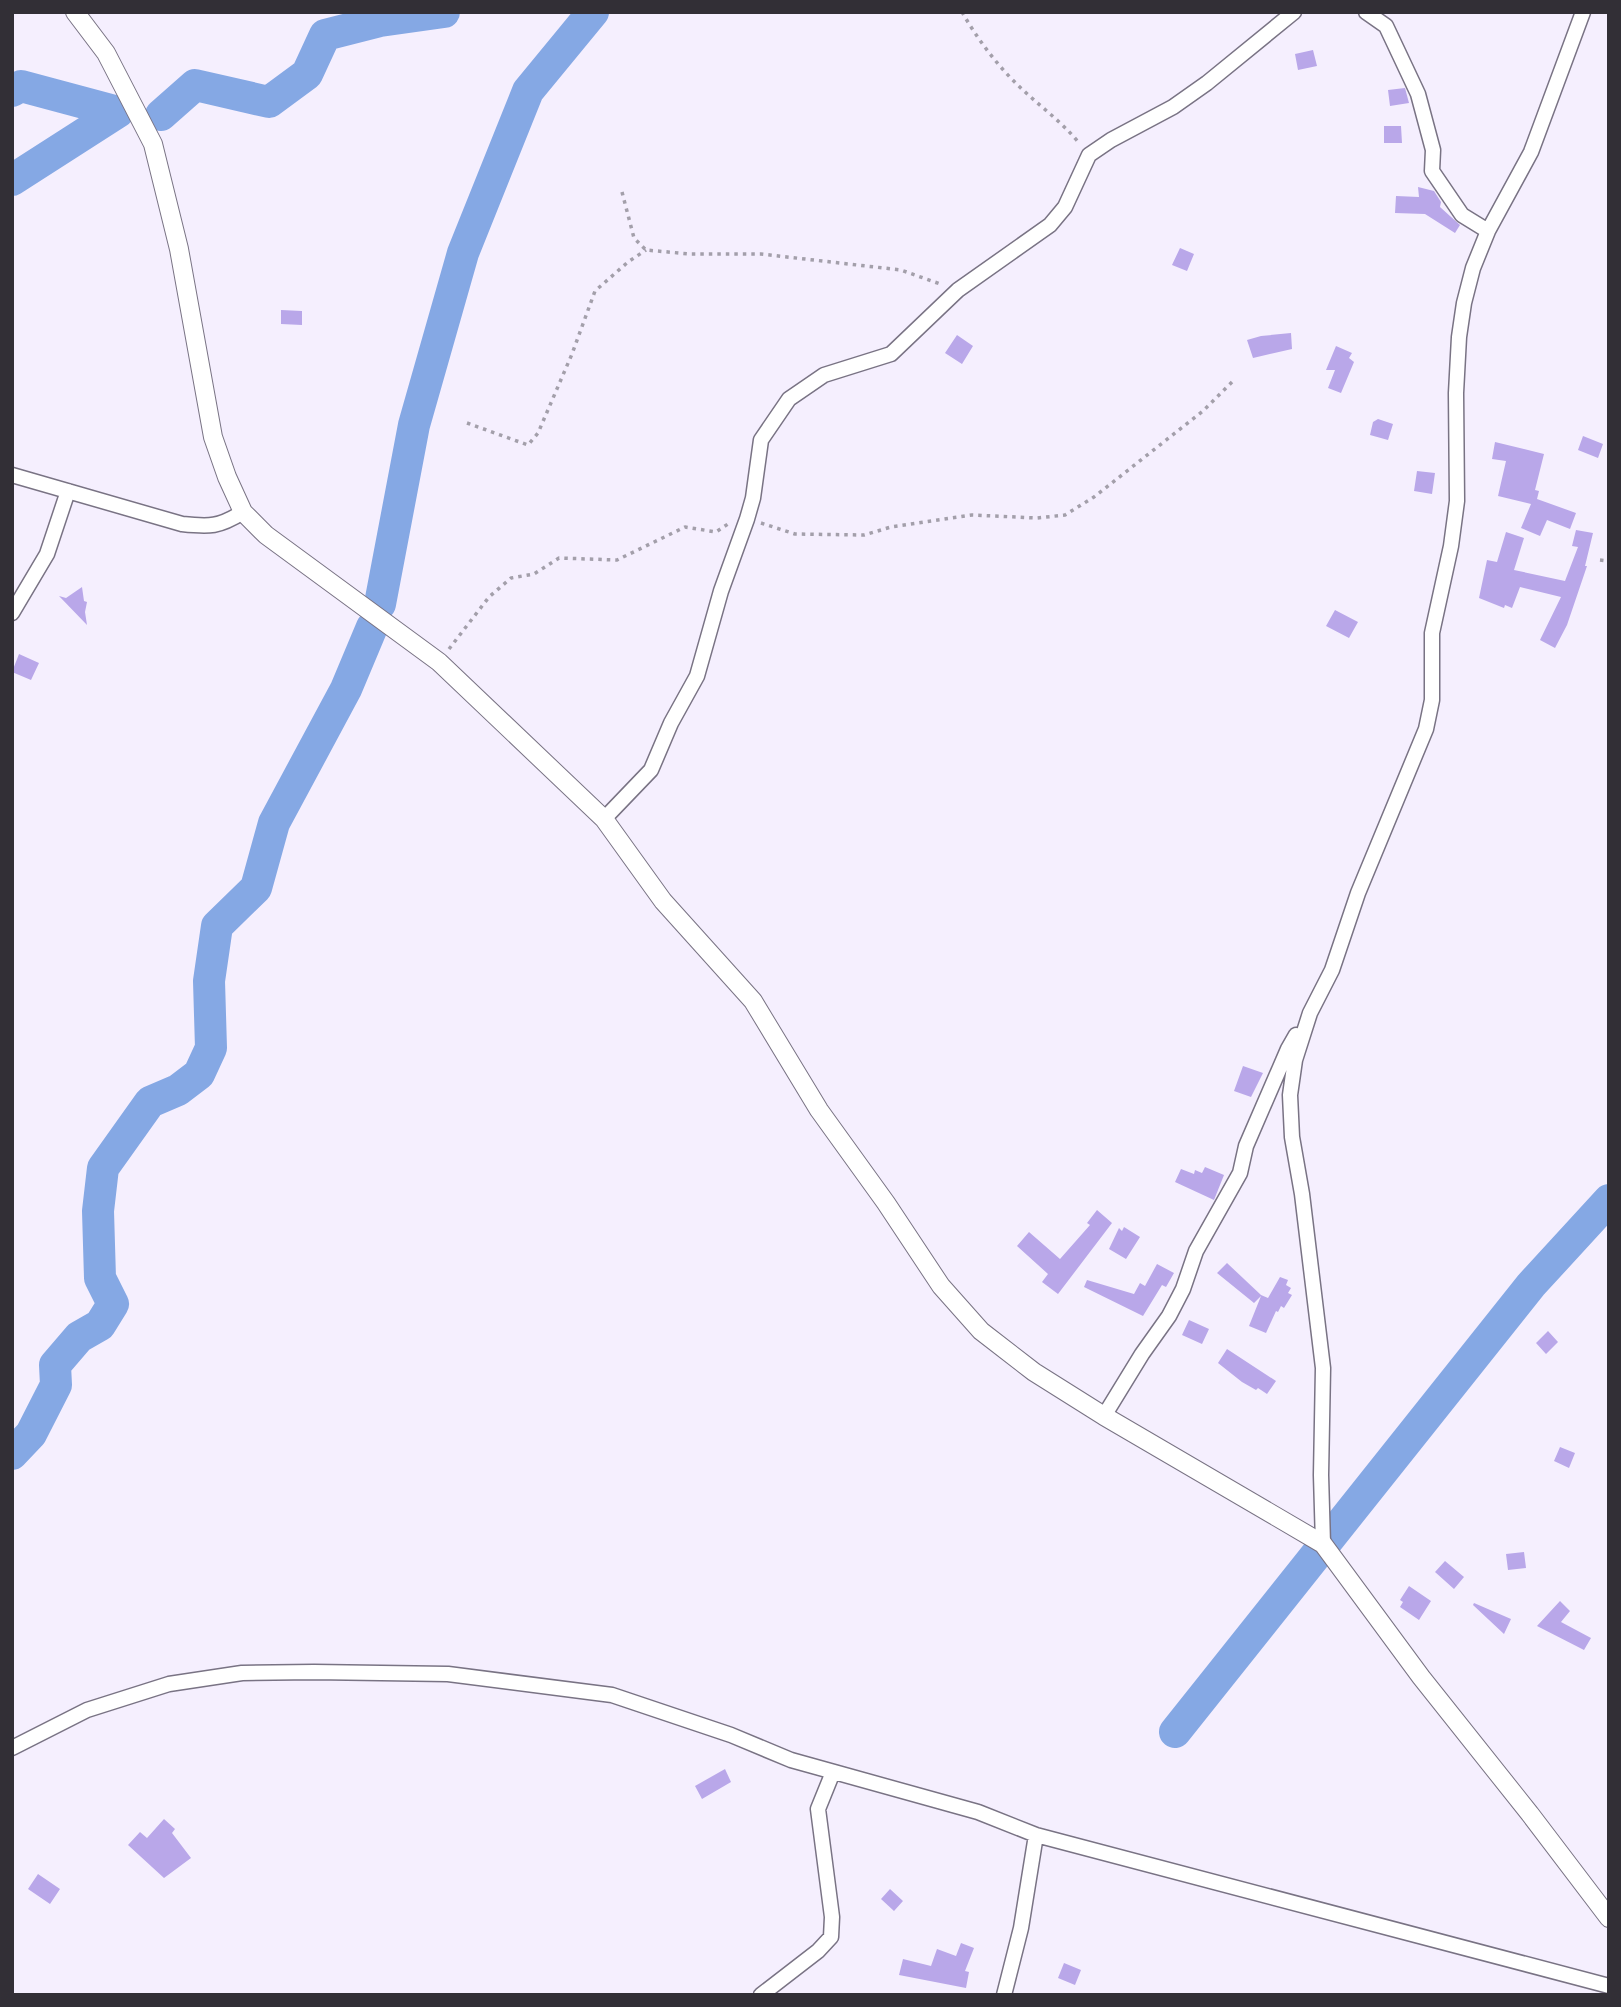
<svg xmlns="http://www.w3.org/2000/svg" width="1621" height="2007" font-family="'Alegreya Sans',sans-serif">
<rect width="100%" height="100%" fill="#f5effe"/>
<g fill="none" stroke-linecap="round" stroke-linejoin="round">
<!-- river -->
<path stroke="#85a8e4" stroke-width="32" d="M12,91L21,86L118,112
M161,115L195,85L269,102L307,74L325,35L380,21L444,12
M12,180L118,112
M380,604L414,425L463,253L528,91L593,12
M12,1454L31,1434L56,1385L55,1365L79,1337L100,1325L113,1304L100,1278L98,1211L103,1168L150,1102L178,1090L199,1074L211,1048L209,981L217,926L256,888L274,823L346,689L372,627
M1175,1732L1531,1285L1609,1200"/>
</g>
<!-- building -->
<path fill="#b9a7e9" d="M1313,50L1317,66L1298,70L1295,54Z
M1405,88L1409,103L1390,106L1388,90Z
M1384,126H1401L1402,143H1384Z
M1418,187L1434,191L1441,202L1440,207L1460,225L1455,233L1425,214L1395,213L1396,196L1419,197Z
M1180,248L1194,254L1187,271L1172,265Z
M281,310L302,311V325L281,324Z
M1291,333L1292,349L1253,358L1247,340L1261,336Z
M957,335L973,346L962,364L945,353Z
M1336,346L1352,353L1349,358L1354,362L1341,393L1328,388L1335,370H1326Z
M1378,419L1393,424L1388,440L1370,435L1373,422Z
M1583,436L1603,444L1598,458L1578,450Z
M1495,442L1544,454L1535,490L1539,491L1537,499L1576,513L1570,529L1547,520L1540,536L1521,528L1531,504L1498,496L1506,461L1492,459Z
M1417,471L1435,473L1432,494L1414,491Z
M1576,530L1593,533L1585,566H1587L1567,625L1555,648L1540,640L1561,597L1520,587L1512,608L1505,605L1504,608L1479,598L1487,560L1497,562L1506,532L1524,538L1514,570L1565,581L1578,547L1572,546Z
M82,587L84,601L87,602L85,612L87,625L59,596L66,598Z
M1335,610L1358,622L1349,638L1326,626Z
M19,654L39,663L31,680L12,672Z
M1243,1066L1263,1073L1251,1097L1234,1091Z
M1205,1167L1224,1175L1214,1200L1175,1182L1181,1169L1194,1174L1195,1170L1202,1173Z
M1097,1210L1112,1223L1058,1294L1042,1282L1048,1274L1017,1246L1029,1232L1060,1259L1090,1225L1087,1223Z
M1124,1227L1140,1237L1126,1259L1109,1249L1119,1228L1122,1231Z
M1227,1263L1261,1295L1268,1298L1280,1277L1288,1280L1286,1285L1291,1288L1288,1293L1292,1295L1284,1308L1281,1306L1278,1312L1276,1311L1266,1333L1249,1326L1261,1296L1254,1303L1217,1273Z
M1157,1264L1174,1273L1166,1287L1162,1285L1143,1316L1084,1287L1087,1280L1134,1294L1140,1283L1145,1286Z
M1189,1320L1209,1329L1202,1344L1182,1335Z
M1548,1331L1558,1342L1546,1354L1536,1343Z
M1227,1349L1276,1381L1267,1394L1258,1388L1256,1390L1242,1382L1218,1363Z
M1560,1447L1575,1453L1569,1468L1554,1461Z
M1524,1552L1526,1568L1508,1570L1506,1554Z
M1445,1561L1464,1577L1454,1589L1435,1572Z
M1409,1586L1431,1601L1419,1620L1400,1607L1403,1602L1400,1600Z
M1560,1601L1570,1611L1561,1622L1591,1638L1584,1650L1537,1626Z
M1474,1603L1511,1619L1504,1634L1473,1605Z
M725,1769L731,1782L702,1799L695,1786Z
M164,1819L175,1829L172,1833L191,1858L164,1878L128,1845L140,1832L147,1838Z
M38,1874L60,1889L50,1904L28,1889Z
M890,1889L903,1901L894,1911L881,1899Z
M961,1943L974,1948L965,1971L969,1972L966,1988L899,1975L903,1959L931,1966L937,1949L956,1956Z
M1064,1963L1081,1970L1075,1985L1058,1978Z"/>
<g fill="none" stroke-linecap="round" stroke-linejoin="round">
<defs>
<path id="minor" d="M1366,12L1386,26L1418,94L1433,150L1432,171L1462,215L1488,231
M12,475L182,524C210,527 219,527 243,512
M12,613L47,554L68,491
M604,819L651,770L671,723L697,676L721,591L747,519L753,498L761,440L789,399L824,375L891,354L958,290L1050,225L1065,207L1089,155L1111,140L1173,107L1207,83L1294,12
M1104,1416L1142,1354L1169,1316L1183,1289L1196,1251L1240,1173L1246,1146L1288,1049L1296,1035
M1323,1544L1321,1475L1323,1368L1302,1194L1292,1137L1290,1095L1295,1060L1310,1013L1332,970L1358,893L1426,729L1432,700V633L1451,546L1457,501L1456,393L1459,337L1464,303L1473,268L1488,231L1531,152L1583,12
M12,1748L87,1710L169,1684L242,1673L314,1672L448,1674L612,1695L731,1735L791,1760L978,1812L1036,1835L1609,1986
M761,1995L818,1951L831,1937L832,1917L818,1809L833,1772
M1004,1995L1021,1928L1036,1835"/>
<path id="tertiary" d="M75,12L106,53L153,144L179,249L213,437L227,477L243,512L266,535L439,662L604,819L663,901L753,1001L819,1110L886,1203L941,1286L981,1331L1034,1372L1104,1416L1323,1544L1421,1677L1530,1814L1609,1918"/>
</defs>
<!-- minor casing -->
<use href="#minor" stroke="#797384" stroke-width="17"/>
<!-- tertiary casing -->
<use href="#tertiary" stroke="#797384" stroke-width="20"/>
<!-- path -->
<path stroke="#a39faa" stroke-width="3.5" stroke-dasharray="3.5 5" stroke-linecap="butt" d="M962,12C978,40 999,68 1023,90C1042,108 1062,122 1079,143
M622,192L634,238L646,250L690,254H761L901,270L943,285
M467,423L528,445L538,433L572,354L595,291L628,262L646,250
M761,523L795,534L864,535L891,527L972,515L1037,518L1065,515L1094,497L1203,411L1232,382
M1600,560L1609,561
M449,649L489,597L511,578L534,574L559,558L617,560L685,527L716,532L728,524"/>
<!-- minor -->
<use href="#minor" stroke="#fff" stroke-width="14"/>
<!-- tertiary -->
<use href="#tertiary" stroke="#fff" stroke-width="18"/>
</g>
<!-- border -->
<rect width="1621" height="2007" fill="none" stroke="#322f36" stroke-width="28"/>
</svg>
